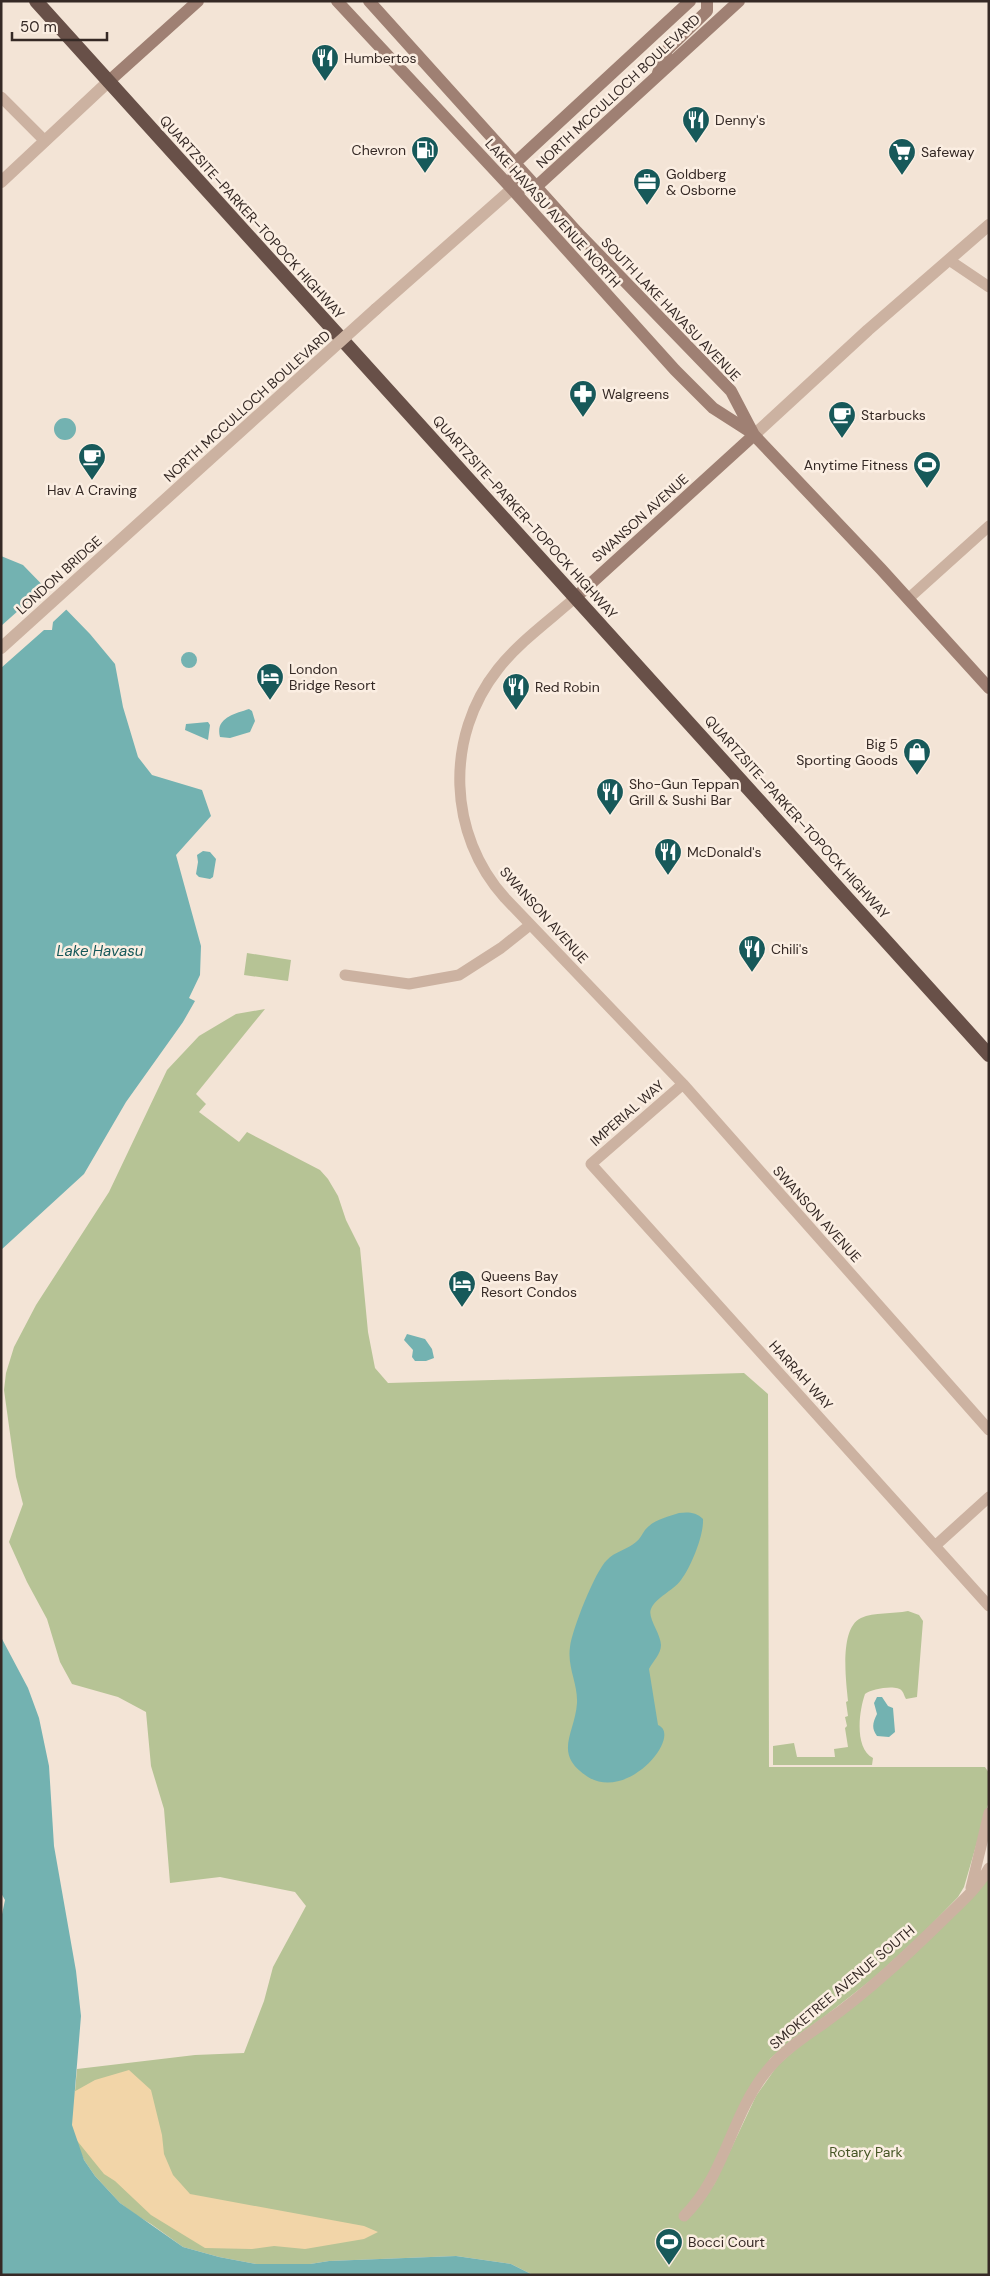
<svg xmlns="http://www.w3.org/2000/svg" width="990" height="2276" font-family="'DM Sans',sans-serif">
<rect width="100%" height="100%" fill="#f3e4d6"/>
<!-- green -->
<path fill="#b6c395" d="M247,953L291,960L288,981L244,975Z
M265,1009L196,1094L206,1104L199,1112L239,1142L247,1132L320,1170L328,1179L338,1196L346,1220L360,1248L368,1332L375,1368L388,1383L744,1373L768,1394L769,1767H985L989,1773V1801L964,1887L958,1897L923,1933L875,1977L824,2017L790,2041L770,2059L713,2187L756,2096L777,2066L989,1877V2275H533L511,2264L456,2256L329,2261L310,2264H256L219,2257L183,2247L151,2224L136,2215L120,2203L95,2176L84,2160L76,2143L72,2125L77,2069L195,2055L244,2053L264,2001L273,1967L306,1906L295,1892L220,1877L170,1883L164,1809L151,1766L146,1712L118,1697L72,1684L60,1662L47,1619L27,1582L9,1542L23,1504L16,1477L4,1390L6,1373L14,1347L36,1305L109,1192L167,1070L199,1036L236,1014Z
M908,1611L919,1615L923,1621L917,1697L906,1699C904,1696 904,1693 902,1691C897,1684 871,1689 865,1694C859,1711 854,1748 873,1758L872,1765H773V1746L794,1743L797,1757H835L834,1749L848,1747L845,1728L847,1726L845,1717L848,1716L846,1702L848,1701C846,1681 839,1628 861,1618C874,1612 893,1614 908,1611Z"/>
<!-- sand -->
<path fill="#f2d5a8" d="M129,2070L151,2090L162,2135L164,2154L173,2175L190,2194L364,2226L378,2232L364,2239L305,2249L274,2246L252,2249L205,2248L151,2215L115,2181L104,2174L66,2127L70,2094L95,2080Z"/>
<!-- water -->
<path fill="#73b2b1" d="M54 429a11 11 0 1 1 22 0a11 11 0 1 1-22 0Z
M1,556L23,565L90,634L115,664L123,707L138,757L152,775L202,790L211,816L176,855L201,946L200,975L189,998L195,1001L183,1022L126,1102L84,1174L1,1250Z
M181 660a8 8 0 1 1 16 0a8 8 0 1 1-16 0Z
M249,709L252,711L255,721L250,732L230,738L220,737C215,718 234,714 249,709Z
M208,722L210,725L208,740L185,730L186,724Z
M203,851L210,852L216,859L213,877L210,879L199,877L196,874L198,862L197,855Z
M407,1334L425,1339L432,1349L434,1358L426,1361H415L412,1357L413,1350L404,1340Z
M679,1513C688,1512 696,1512 703,1519C704,1535 691,1567 681,1580C673,1591 656,1597 651,1609C647,1617 661,1634 661,1645C661,1654 653,1661 649,1669L658,1725C683,1735 629,1802 588,1777C552,1754 575,1734 577,1703C578,1684 567,1667 570,1647C572,1630 595,1571 607,1560C614,1552 628,1549 636,1542C640,1539 642,1534 645,1530C653,1520 667,1517 679,1513Z
M1,1637L28,1688L39,1718L49,1766L54,1846L76,1971L81,2016L72,2125L84,2160L95,2176L120,2203L183,2247L219,2257L256,2264H310L329,2261L456,2256L511,2264L533,2275H1V1919L5,1900L1,1893Z
M877,1697H882L888,1706L893,1708L895,1732L889,1737L877,1736C871,1728 873,1722 877,1714L874,1703Z"/>
<!-- pier -->
<path fill="#f3e4d6" d="M46,586L68,608L53,622L52,630H44L1,668V626Z"/>
<g fill="none" stroke-linecap="round" stroke-linejoin="round">
<!-- minor -->
<path stroke="#ccb2a1" stroke-width="11" d="M1,97L45,141
M949,260L989,287
M576,597C550,620 519,642 498,669C444,737 448,835 505,898L683,1084L989,1430
M908,599L989,526
M345,975L409,984L459,975L501,948L530,925
M683,1084L591,1164L989,1606
M935,1546L989,1497
M971,1888L989,1813
M684,2216C725,2176 731,2115 766,2072C783,2050 805,2037 827,2021C869,1991 907,1955 944,1919C960,1903 978,1888 989,1868"/>
<!-- tertiary -->
<path stroke="#ccb2a1" stroke-width="12" d="M1,182L108,82
M376,309L512,189
M754,435L868,330L989,225
M1,648L304,374"/>
<!-- secondary -->
<path stroke="#9f8073" stroke-width="12" d="M337,1L512,189L675,370L713,408L752,433
M369,1L577,232L731,391L754,435L881,569L989,688
M690,1L515,163L512,189L537,186L739,1
M658,73L667,50L707,11V1
M108,82L198,1
M576,597L754,435"/>
<!-- trunk -->
<path stroke="#685048" stroke-width="14" d="M36,1L989,1055"/>
<!-- tertiary-bridge -->
<path stroke="#ccb2a1" stroke-width="12" d="M304,374L376,309"/>
</g>
<!-- icons -->
<defs>
<symbol id="restaurant-pin" viewBox="-11 -11 22 30"><path d="M0 17L-7.5 6A9.5 9.5 0 1 1 7.5 6Z" fill="#17595a" stroke="#fbeee2"/><path d="M-5-6h1v4h1v-4h1v4h1v-4h1v5L-1.5 .5V6h-2V.5L-5-1ZM5-6V6H3V1.5H1.5Q1.5-4 5-6Z" fill="#fff"/></symbol>
<symbol id="fuel-pin" viewBox="-11 -11 22 30"><path d="M0 17L-7.5 6A9.5 9.5 0 1 1 7.5 6Z" fill="#17595a" stroke="#fbeee2"/><path d="M-5.5-6h7V0h2V4h1.3V-2.5L3-4.5l.8-.8L6-3V5H2.5V1h-1V6h-7ZM-4.2-4.7v3.2H.2V-4.7Z" fill="#fff"/></symbol>
<symbol id="supermarket-pin" viewBox="-11 -11 22 30"><path d="M0 17L-7.5 6A9.5 9.5 0 1 1 7.5 6Z" fill="#17595a" stroke="#fbeee2"/><path d="M-6-5.5h2.5l.6 2H6L4.5 2H-2.5L-4.4-4H-6ZM-1.5 3.2a1.3 1.3 0 1 0 .1 0ZM3 3.2a1.3 1.3 0 1 0 .1 0Z" fill="#fff"/></symbol>
<symbol id="office-pin" viewBox="-11 -11 22 30"><path d="M0 17L-7.5 6A9.5 9.5 0 1 1 7.5 6Z" fill="#17595a" stroke="#fbeee2"/><path d="M-6-3h4V-5.5h4V-3h4V5H-6ZM-1-4.5V-3h2v-1.5ZM-6 0V1H6V0Z" fill="#fff"/></symbol>
<symbol id="pharmacy-pin" viewBox="-11 -11 22 30"><path d="M0 17L-7.5 6A9.5 9.5 0 1 1 7.5 6Z" fill="#17595a" stroke="#fbeee2"/><path d="M-2-6h4v4h4v4h-4v4h-4v-4h-4v-4h4Z" fill="#fff"/></symbol>
<symbol id="cafe-pin" viewBox="-11 -11 22 30"><path d="M0 17L-7.5 6A9.5 9.5 0 1 1 7.5 6Z" fill="#17595a" stroke="#fbeee2"/><path d="M-5.5-4.5H6V0H3Q3 3.5 0 3.5H-2.5Q-5.5 3.5-5.5 0ZM3-3.2v2h1.7v-2ZM-6 4.5H4V6H-6Z" fill="#fff"/></symbol>
<symbol id="stadium-pin" viewBox="-11 -11 22 30"><path d="M0 17L-7.5 6A9.5 9.5 0 1 1 7.5 6Z" fill="#17595a" stroke="#fbeee2"/><path d="M0-5a6.5 5 0 1 0 0 10a6.5 5 0 1 0 0-10ZM-3.5-1.8h7v3.6h-7Z" fill="#fff"/></symbol>
<symbol id="hotel-pin" viewBox="-11 -11 22 30"><path d="M0 17L-7.5 6A9.5 9.5 0 1 1 7.5 6Z" fill="#17595a" stroke="#fbeee2"/><path d="M-6-4.5h1.5V1H6V5H4.5V3h-9V5H-6ZM-4 0a1.8 1.8 0 1 1 3.6 0ZM.5 0V-2.5h3Q6-2.5 6 0Z" fill="#fff"/></symbol>
<symbol id="shop-pin" viewBox="-11 -11 22 30"><path d="M0 17L-7.5 6A9.5 9.5 0 1 1 7.5 6Z" fill="#17595a" stroke="#fbeee2"/><path d="M-5-2.5h2.3a2.7 3.5 0 0 1 5.4 0H5L5.5 6h-11ZM-1.5-2.5h3a1.5 2.3 0 0 0-3 0Z" fill="#fff"/></symbol>
</defs>
<g fill-rule="evenodd">
<use href="#restaurant-pin" x="309" y="42" width="32" height="43"/>
<use href="#restaurant-pin" x="680" y="104" width="32" height="43"/>
<use href="#fuel-pin" x="409" y="134" width="32" height="43"/>
<use href="#supermarket-pin" x="886" y="136" width="32" height="43"/>
<use href="#office-pin" x="631" y="166" width="32" height="43"/>
<use href="#pharmacy-pin" x="567" y="378" width="32" height="43"/>
<use href="#cafe-pin" x="826" y="399" width="32" height="43"/>
<use href="#cafe-pin" x="76" y="441" width="32" height="43"/>
<use href="#stadium-pin" x="911" y="449" width="32" height="43"/>
<use href="#hotel-pin" x="254" y="661" width="32" height="43"/>
<use href="#restaurant-pin" x="500" y="671" width="32" height="43"/>
<use href="#shop-pin" x="901" y="736" width="32" height="43"/>
<use href="#restaurant-pin" x="594" y="776" width="32" height="43"/>
<use href="#restaurant-pin" x="652" y="836" width="32" height="43"/>
<use href="#restaurant-pin" x="736" y="933" width="32" height="43"/>
<use href="#hotel-pin" x="446" y="1268" width="32" height="43"/>
<use href="#stadium-pin" x="653" y="2226" width="32" height="43"/>
</g>
<g text-anchor="middle" dominant-baseline="central" stroke-width="5" stroke-linejoin="round" paint-order="stroke">
<!-- poi labels -->
<g font-size="14" fill="#352925" stroke="#fbeee2" text-anchor="start">
<text x="344" y="58">Humbertos</text>
<text x="715" y="120">Denny's</text>
<text x="406" y="150" text-anchor="end">Chevron</text>
<text x="921" y="152">Safeway</text>
<text x="666" y="174">Goldberg<tspan x="666" dy="16">&amp; Osborne</tspan></text>
<text x="602" y="394">Walgreens</text>
<text x="861" y="415">Starbucks</text>
<text x="908" y="465" text-anchor="end">Anytime Fitness</text>
<text x="92" y="490" text-anchor="middle">Hav A Craving</text>
<text x="289" y="669">London<tspan x="289" dy="16">Bridge Resort</tspan></text>
<text x="535" y="687">Red Robin</text>
<text x="898" y="744" text-anchor="end">Big 5<tspan x="898" dy="16">Sporting Goods</tspan></text>
<text x="629" y="784">Sho-Gun Teppan<tspan x="629" dy="16">Grill &amp; Sushi Bar</tspan></text>
<text x="687" y="852">McDonald's</text>
<text x="771" y="949">Chili's</text>
<text x="481" y="1276">Queens Bay<tspan x="481" dy="16">Resort Condos</tspan></text>
<text x="688" y="2242">Bocci Court</text>
</g>
<!-- street labels -->
<g font-size="14" fill="#352925" stroke="#fbeee2">
<text transform="translate(618 91) rotate(-43)">NORTH MCCULLOCH BOULEVARD</text>
<text transform="translate(553 213) rotate(48)">LAKE HAVASU AVENUE NORTH</text>
<text transform="translate(252 217) rotate(48)">QUARTZSITE–PARKER–TOPOCK HIGHWAY</text>
<text transform="translate(671 309) rotate(46)">SOUTH LAKE HAVASU AVENUE</text>
<text transform="translate(247 406) rotate(-42)">NORTH MCCULLOCH BOULEVARD</text>
<text transform="translate(525 517) rotate(48)">QUARTZSITE–PARKER–TOPOCK HIGHWAY</text>
<text transform="translate(640 518) rotate(-42)">SWANSON AVENUE</text>
<text transform="translate(59 575) rotate(-42)">LONDON BRIDGE</text>
<text transform="translate(797 817) rotate(48)">QUARTZSITE–PARKER–TOPOCK HIGHWAY</text>
<text transform="translate(544 915) rotate(48)">SWANSON AVENUE</text>
<text transform="translate(627 1113) rotate(-41)">IMPERIAL WAY</text>
<text transform="translate(817 1214) rotate(48)">SWANSON AVENUE</text>
<text transform="translate(801 1375) rotate(48)">HARRAH WAY</text>
<text transform="translate(842 1987) rotate(-40)">SMOKETREE AVENUE SOUTH</text>
</g>
<!-- park labels -->
<g font-size="14" fill="#475626" stroke="#fbeee2">
<text x="866" y="2152">Rotary Park</text>
</g>
<!-- water labels -->
<g font-size="15" font-style="italic" fill="#17595a" stroke="#fbeee2">
<text x="100" y="951">Lake Havasu</text>
</g>
</g>
<!-- border -->
<rect width="990" height="2276" fill="none" stroke="#352925" stroke-width="5"/>
<!-- scale -->
<path d="M12 32v8h95v-8" fill="none" stroke="#352925" stroke-width="2.5"/>
<text x="20" y="32" font-size="15" fill="#352925" stroke="#fbeee2" stroke-width="4" paint-order="stroke">50 m</text>
</svg>
